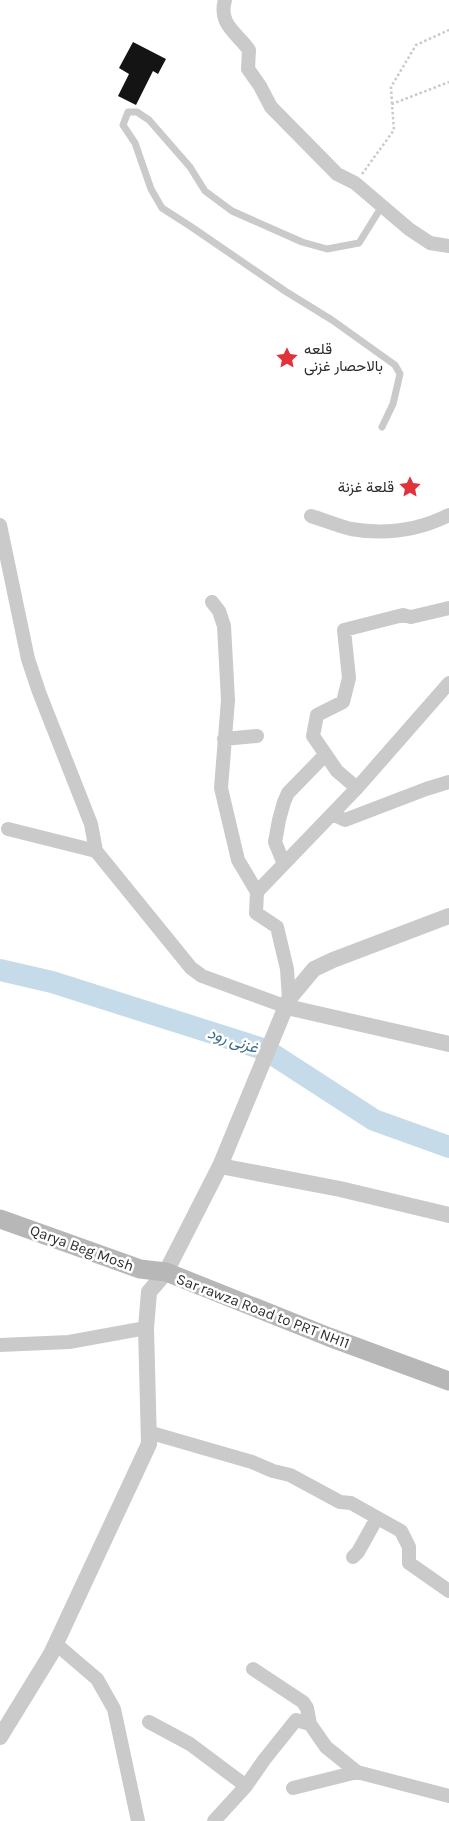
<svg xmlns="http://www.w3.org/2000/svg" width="449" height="1821" font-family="Karla,Vazirmatn,sans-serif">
<rect width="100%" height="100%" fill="#fff"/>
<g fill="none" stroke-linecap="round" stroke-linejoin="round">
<!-- river -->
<path stroke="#c6dbea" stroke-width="22" d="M0,970L52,982L266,1050L374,1120L449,1147"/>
</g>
<!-- building -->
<path fill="#141414" d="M133,42L166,59L158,74L153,71L136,105L118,96L129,74L119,68Z"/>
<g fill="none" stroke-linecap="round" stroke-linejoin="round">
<!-- path -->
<path stroke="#cacaca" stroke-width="2.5" stroke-dasharray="2.5 2.5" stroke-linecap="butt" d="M392,104L391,87L416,45L449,30
M362,174L394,130L392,104L449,82"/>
<!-- service -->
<path stroke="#cacaca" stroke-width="7" d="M382,427L393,404L400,374L395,365L332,320L285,291L190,226L162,208L151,189L135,143L123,125L128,112H137L149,120L190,167L205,191L232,211L302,242L327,249L359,243L382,206"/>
<!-- minor -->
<path stroke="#cacaca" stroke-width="14" d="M225,0C218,24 236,32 249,50L248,69L260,86L271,107L337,174L355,183L409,229L430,243L449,246
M311,516C324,520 338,526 351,529C385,535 419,530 449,515
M0,525L28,659L39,692L91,824L96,851L191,968L202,976L287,1007
M212,602L219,611L224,626L228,700L221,788L238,860L257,892L256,913L277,927L287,969L289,999
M224,739L257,736
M357,788L337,771L313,736L317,715L343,702L349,678L344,630L403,615L411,617L449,608
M332,814L345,820L426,789L449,782
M8,829L96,851
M284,864L275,842L279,820L284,802L288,793L325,755
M257,892L357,788L449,683
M0,1345L69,1342L146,1328
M148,1432L252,1462L273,1471L290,1475L340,1502L351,1503L401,1531L409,1547V1563L449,1591
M353,1557L358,1552L377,1518
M56,1644L97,1679L114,1709L138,1821
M253,1669L303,1702L307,1708L310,1724
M149,1722L190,1744L246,1786
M293,1788L357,1772
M214,1821L246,1786L264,1760L296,1720L310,1724L326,1747L357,1772L449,1796"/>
<!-- tertiary -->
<path stroke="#cacaca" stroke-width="16" d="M287,1007L449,1044
M220,1166L340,1189L449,1215
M0,1737L51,1654L149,1444L146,1328L149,1292L166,1272L220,1166L289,999L314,969L333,960L449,916"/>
<!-- secondary -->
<path stroke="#b7b7b7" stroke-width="19" d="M0,1219L140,1269L166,1272L329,1337L449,1381"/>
</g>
<!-- icons -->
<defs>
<symbol id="sight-bare" viewBox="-9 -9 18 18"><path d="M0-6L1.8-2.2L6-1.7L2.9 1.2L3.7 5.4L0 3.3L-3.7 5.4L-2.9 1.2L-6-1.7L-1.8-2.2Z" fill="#e1323a" stroke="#fff" stroke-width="2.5" paint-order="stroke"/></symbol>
</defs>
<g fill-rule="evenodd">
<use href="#sight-bare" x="271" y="342" width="32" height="32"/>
<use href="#sight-bare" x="394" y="471" width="32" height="32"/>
</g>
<g text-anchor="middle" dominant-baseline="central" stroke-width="5" stroke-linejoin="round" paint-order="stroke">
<!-- poi labels -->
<g font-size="15" fill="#2d2d2d" stroke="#fff" text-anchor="start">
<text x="304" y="349">قلعه<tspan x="304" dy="17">بالاحصار غزنی</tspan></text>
<text x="394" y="487" text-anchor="end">قلعة غزنة</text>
</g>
<!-- street labels -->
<g font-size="15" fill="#2d2d2d" stroke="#fff">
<text transform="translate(82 1248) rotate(20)">Qarya Beg Mosh</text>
<text transform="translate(263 1311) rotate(21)">Sar rawza Road to PRT NH11</text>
</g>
<!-- water labels -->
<g font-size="16" font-style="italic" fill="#3d6c8c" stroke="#fff">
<text transform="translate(233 1040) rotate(18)">غزنی رود</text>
</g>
</g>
</svg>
